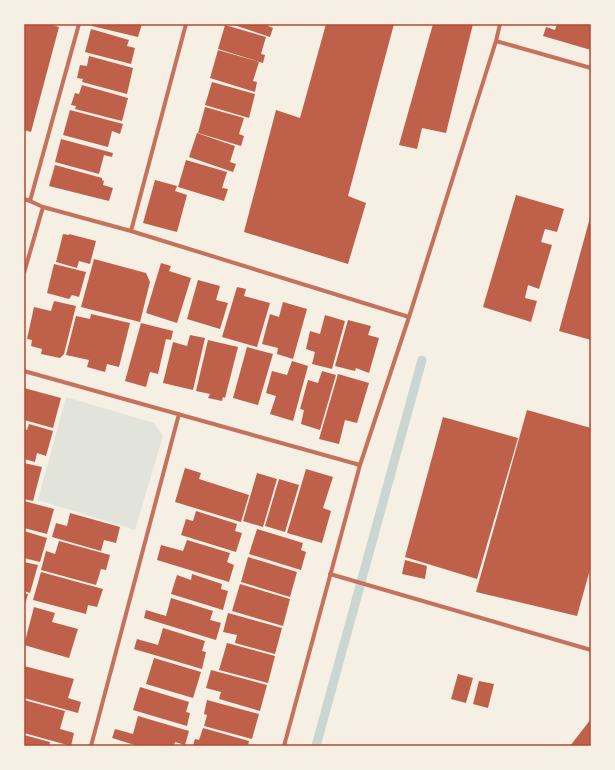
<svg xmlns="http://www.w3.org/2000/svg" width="615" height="770" font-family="Arial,sans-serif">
<rect width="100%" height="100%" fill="#f6efe4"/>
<!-- green -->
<path fill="#e2e4dc" d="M66,397L154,423L163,436L135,530L38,500Z"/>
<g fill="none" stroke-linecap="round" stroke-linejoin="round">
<!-- stream -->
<path stroke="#c9d6d2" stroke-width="9" d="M316,746L422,360"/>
</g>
<!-- building -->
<path fill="#bf614a" d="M24,24H48L59,27L31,132L24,130Z
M93,24H142L138,37L92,26Z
M231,24H268V26L273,28L270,37Z
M326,24H394L348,196L366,203L348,264L244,232L276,110L300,118Z
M433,24H473L446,133L422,128L417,149L399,145Z
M557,24H591V50L543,36L546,27L555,30Z
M225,25L266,37L261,54L265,55L263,63L218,49Z
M91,29L129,40L127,46L135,48L131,64L85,52Z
M218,50L259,62L253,81L257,82L255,92L210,78Z
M89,56L133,68L127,94L82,82L83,79L77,78L80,65L87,66Z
M212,82L255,94L249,118L205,105Z
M82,85L128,98L122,121L75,109L76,106L71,105L75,93L79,94Z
M205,107L244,118L239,134L244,136L241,146L198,133Z
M70,110L123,124L120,134L112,131L108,147L63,135Z
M197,133L235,146L230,162L236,164L233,172L189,157Z
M61,139L113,153L112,157L104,155L99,174L55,162Z
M186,160L227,172L222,188L228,189L224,201L178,187Z
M55,165L102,178V180L104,181L103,185L113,188L109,201L49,186Z
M155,180L177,186L175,191L187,195L177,232L143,223Z
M516,195L564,209L557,232L545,229L541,242L552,245L539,289L528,285L525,298L537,301L531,322L483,307Z
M591,214V340L559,331Z
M63,234L69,235V234L96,241L90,264L79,261L77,268L56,262Z
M94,259L146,273L150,282L140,322L81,307Z
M161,263L171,266L169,271L191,278L177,323L146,313Z
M54,264L86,272L79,297L72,295L69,299L47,293Z
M198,280L220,286L216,300L228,303L220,329L187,319Z
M237,287L246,289L244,296L270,303L257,347L222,337Z
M54,301L76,306L64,354L60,358L41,354L42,349L31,346L32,340L27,339L34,307L51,311Z
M283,302L307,309L293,359L277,354L278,348L262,344L270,314L279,317Z
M91,314L130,323L119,367L107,364L105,372L87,367L89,360L66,355L76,316L90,319Z
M325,315L345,321L332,369L312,364L315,352L306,349L310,331L320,334Z
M348,320L371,326L368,335L379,338L369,373L356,368L355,371L335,366Z
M141,323L173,331L171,340L166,339L158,374L150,372L146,387L125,381Z
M190,335L205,338L193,390L163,383L173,342L187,346Z
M208,340L238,347L225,398L223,397L222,401L208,398L210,394L196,391Z
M247,347L273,354L258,405L233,398Z
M292,361L308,366L293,421L270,414L276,396L266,393L272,371L287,375Z
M322,371L336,375L320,430L301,424L304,410L300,409L308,380L318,383Z
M338,374L369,383L357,423L345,420L339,444L319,439Z
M24,388L61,398L53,428L24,420Z
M527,410L591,428V566L577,616L476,592Z
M443,417L518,438L477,579L405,557Z
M29,424L53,431L46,456L37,453L35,462L24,459V429L27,430Z
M24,463L42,467L33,501L24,499Z
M185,468L201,473L199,479L249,495L241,522L175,502Z
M306,469L333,477L323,508L331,511L322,543L287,533Z
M257,473L277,479L263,527L243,521Z
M279,479L299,485L285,532L265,526Z
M24,501L54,509L47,534L24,528Z
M196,511L237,524L235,531L242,533L236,552L181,535L186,519L193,521Z
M70,513L120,527L116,543L104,540L101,551L52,537L56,523L67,526Z
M257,529L303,543L301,550L306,552L301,570L249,554Z
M24,531L47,538L40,562L24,558Z
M187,540L230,553L227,562L234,565L229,582L157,560L161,545L183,551Z
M59,541L110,555L106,570L101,569L96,585L41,570L46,551L55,554Z
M248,557L297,572L290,597L241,582Z
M405,560L427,566L425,579L402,574Z
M24,562L38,565L30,593L24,591Z
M41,572L103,589L97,607L88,605L86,614L33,600Z
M192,574L222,584L221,589L228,591L223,610L171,594L177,575L191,580Z
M240,584L290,599L283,626L232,611Z
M24,593L28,594L24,608Z
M171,598L213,611L210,620L221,623L216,640L144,618L146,610L166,616Z
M34,607L55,613L52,622L78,629L69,658L24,645Z
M228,613L282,628L275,654L235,643L237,635L223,632Z
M163,628L205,641L202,651L206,652L202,669L134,649L137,639L158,645Z
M227,643L275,656L268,683L219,670Z
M154,658L201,672L193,698L146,684Z
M24,666L74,679L68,698L81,702L78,713L24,698Z
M211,670L267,685L260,711L219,699L221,692L206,688Z
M458,674L473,678L466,703L451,699Z
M479,681L494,684L488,708L473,704Z
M140,687L189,702L186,712L190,713L187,726L133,710Z
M24,700L65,711L60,729L74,733L71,746L24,733Z
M207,700L259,714L252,739L204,726L207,715L204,714Z
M138,716L189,731L185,745L175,742L174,746H138L112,738L115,729L133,734Z
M591,719V746H570Z
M203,728L249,741L248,746H193L195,739L199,740Z
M24,735L50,742L49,746H24Z"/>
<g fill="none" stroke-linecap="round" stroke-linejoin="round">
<!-- minor -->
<path stroke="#c5725c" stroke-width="4" d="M496,41L591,68
M24,199L30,201L43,207L131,231L409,317
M30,201L79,24
M131,231L186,24
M24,273L43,207
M24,371L360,465
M330,574L591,650
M91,746L179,414
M284,746L360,465L409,317L496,41L500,24"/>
</g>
<!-- border -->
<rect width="615" height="770" fill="none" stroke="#f6efe4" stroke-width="50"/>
<rect x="25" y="25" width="565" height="720" fill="none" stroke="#b5482f" stroke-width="1.5"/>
</svg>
